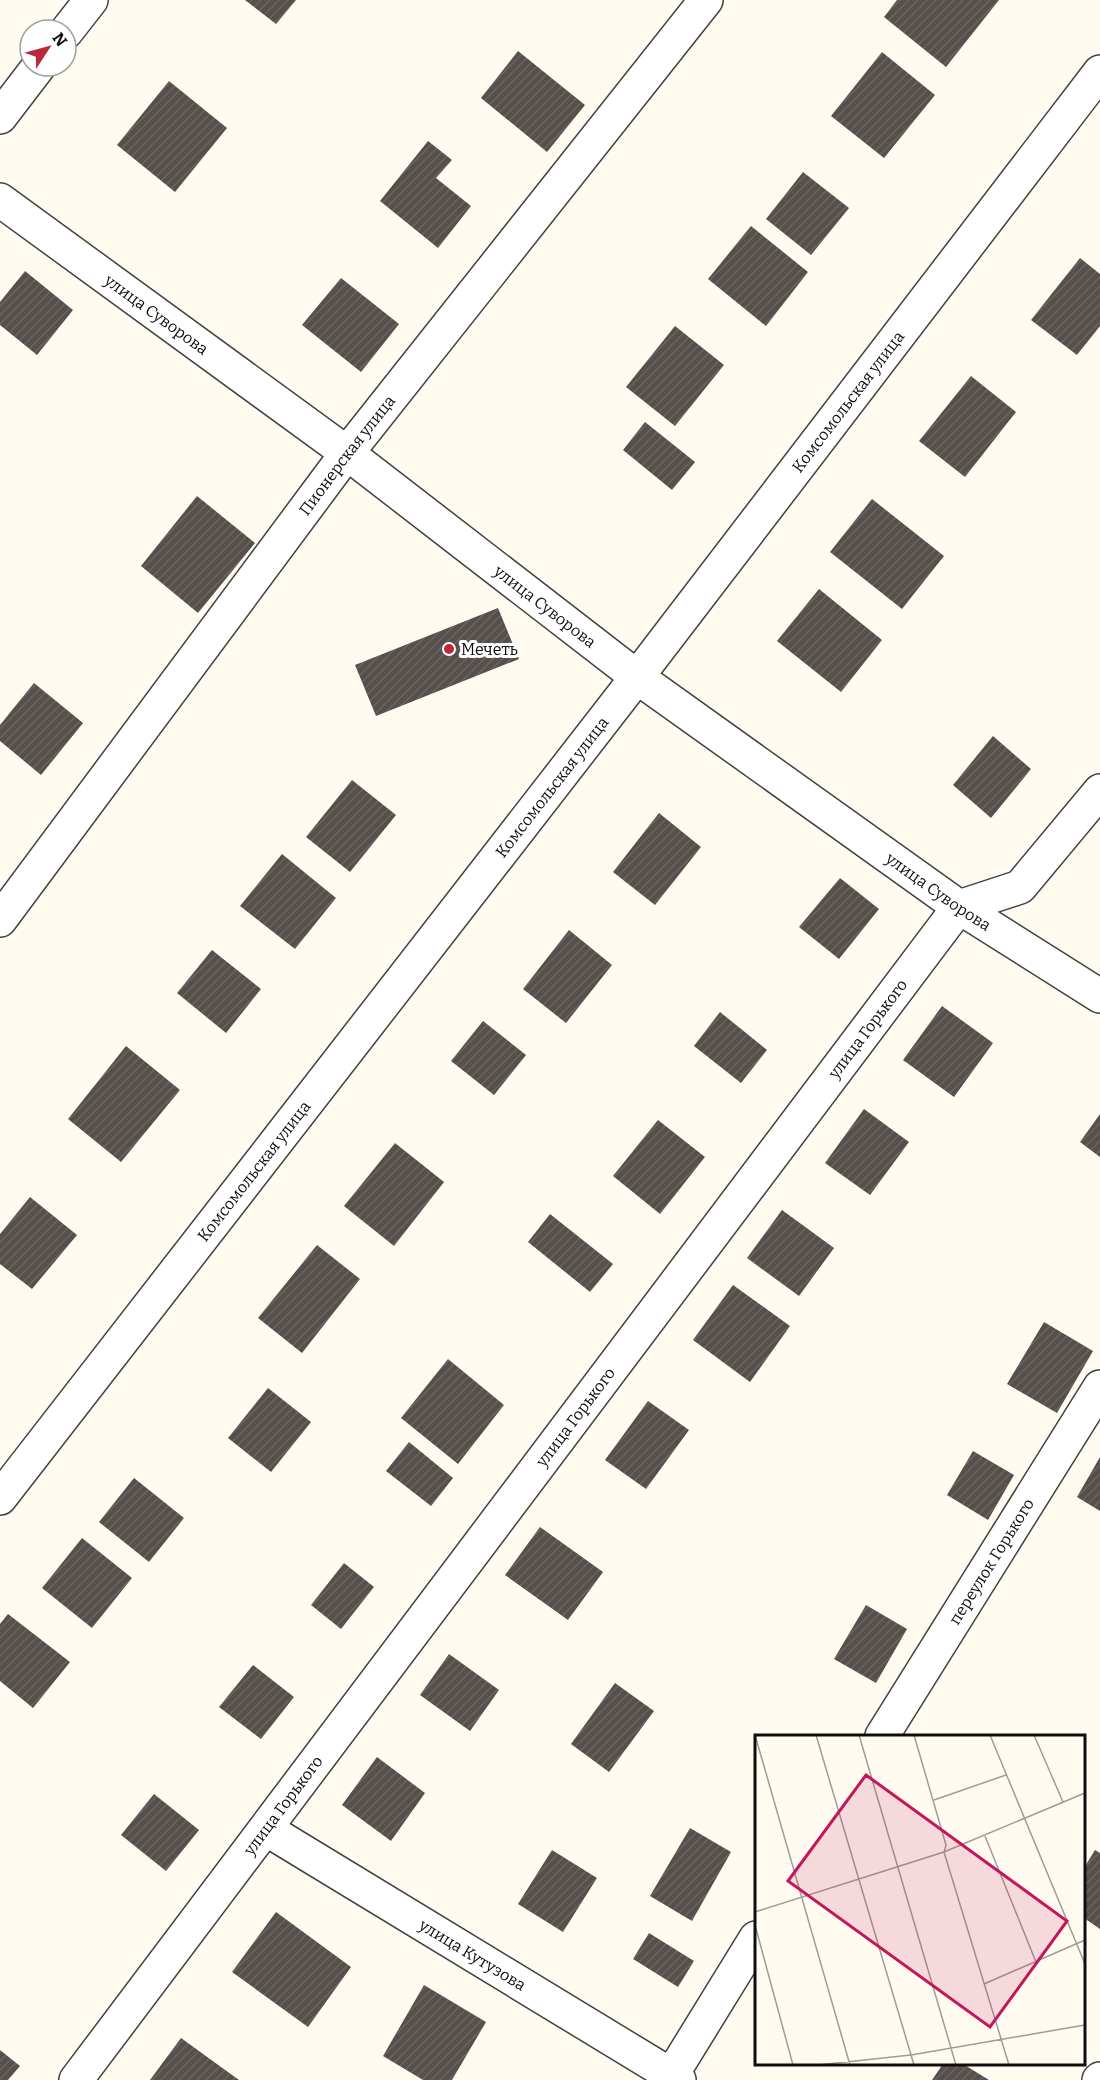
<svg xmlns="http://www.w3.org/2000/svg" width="1100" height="2080" font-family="Bitter,serif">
<defs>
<pattern id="building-hatch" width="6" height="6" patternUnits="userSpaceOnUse" patternTransform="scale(1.5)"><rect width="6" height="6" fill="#574f4b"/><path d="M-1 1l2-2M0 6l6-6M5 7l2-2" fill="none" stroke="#6a6461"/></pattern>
</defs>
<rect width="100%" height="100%" fill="#fffbf0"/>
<!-- building -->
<path fill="url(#building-hatch)" d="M245,0H296L276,24Z
M897,0H999L946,67L884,17Z
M518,51L585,105L547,152L481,98Z
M882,52L935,95L884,158L831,116Z
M169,81L227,128L175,192L117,145Z
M428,141L452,160L436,178L471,206L438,248L380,201Z
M803,172L849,208L811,255L766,219Z
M751,226L808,272L766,326L708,279Z
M1080,258L1100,274V326L1077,355L1031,320Z
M25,271L73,310L37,355L0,325V302Z
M341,278L399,324L361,372L302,325Z
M675,326L724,365L675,426L626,387Z
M971,376L1016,412L965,477L919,441Z
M645,422L695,462L672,490L623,450Z
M197,496L255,543L198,613L141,566Z
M872,499L944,556L902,609L830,552Z
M819,589L882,640L841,692L777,641Z
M498,608L519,659L376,716L355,665Z
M34,683L83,723L41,775L0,741V725Z
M993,736L1031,769L991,818L953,785Z
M352,780L396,815L350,872L306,837Z
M659,813L701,847L655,905L613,872Z
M282,854L336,898L295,949L240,906Z
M840,878L879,909L839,959L799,927Z
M569,930L612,965L566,1023L523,989Z
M212,950L261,989L226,1033L177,993Z
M942,1006L993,1043L954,1097L903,1060Z
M720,1012L767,1050L741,1083L694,1046Z
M483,1021L526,1055L494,1095L451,1061Z
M126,1046L180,1090L121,1162L68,1119Z
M864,1109L909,1142L870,1195L825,1163Z
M1100,1114V1157L1080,1142Z
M658,1120L705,1157L660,1214L613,1176Z
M395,1143L444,1182L394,1246L344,1206Z
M30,1197L77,1235L32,1289L0,1264V1234Z
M782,1210L834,1248L799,1296L747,1258Z
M550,1214L613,1264L590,1292L528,1242Z
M317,1245L360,1279L302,1353L258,1318Z
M733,1285L790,1326L750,1382L693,1340Z
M1044,1322L1093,1351L1057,1413L1007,1384Z
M448,1359L504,1405L458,1464L401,1418Z
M268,1388L311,1422L271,1472L228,1438Z
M648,1401L689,1430L646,1489L605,1460Z
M409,1442L453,1478L431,1506L386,1471Z
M973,1451L1014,1475L988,1520L947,1495Z
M1100,1457V1511L1077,1497Z
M134,1478L184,1518L149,1562L99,1522Z
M540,1527L603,1572L568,1620L505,1575Z
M82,1538L132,1578L92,1628L42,1588Z
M344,1563L374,1587L341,1629L311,1605Z
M866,1605L907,1629L876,1683L834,1659Z
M8,1614L70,1662L33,1708L0,1681V1624Z
M449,1654L499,1690L470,1731L420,1695Z
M253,1665L294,1697L261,1739L219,1707Z
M615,1683L654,1711L609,1772L571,1744Z
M377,1757L425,1793L391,1841L342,1805Z
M154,1794L199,1830L166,1871L121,1835Z
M690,1828L731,1852L692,1921L650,1896Z
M552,1850L597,1878L563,1932L518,1904Z
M1095,1850L1100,1853V1929L1084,1918V1868Z
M276,1912L351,1967L308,2027L232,1972Z
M649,1933L694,1961L678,1987L633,1959Z
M424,1985L486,2022L452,2080H423L383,2056Z
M181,2038L239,2080H150Z
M0,2050L20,2066L8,2080H0Z
M943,2064H963L989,2080H932Z"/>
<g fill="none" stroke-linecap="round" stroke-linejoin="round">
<defs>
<g id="minor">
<path d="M66,32L91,0"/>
<path d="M0,117L39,66"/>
<path id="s1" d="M0,200L347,453L637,677L959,907L1100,996"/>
<path id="s2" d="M0,920L347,453L706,0"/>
<path id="s3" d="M0,1498L637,677L1100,72"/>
<path id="s4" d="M882,1736L1100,1387"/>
<path id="s5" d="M266,1829L679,2080"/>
<path d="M671,2076L756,1938"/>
<path id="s6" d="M76,2080L959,907L1020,887L1100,791"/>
<path d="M1099,2080L1100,2079"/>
</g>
</defs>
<!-- minor casing -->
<use href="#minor" stroke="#414141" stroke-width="36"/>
<!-- minor -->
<use href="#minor" stroke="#fff" stroke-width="33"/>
</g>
<!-- markers -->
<circle fill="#bb2938" stroke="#fff" stroke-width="2" cx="449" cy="649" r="6"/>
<g text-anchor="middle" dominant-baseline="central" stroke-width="6" stroke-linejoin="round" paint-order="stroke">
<!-- street labels -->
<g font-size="16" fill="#0e0e0e" stroke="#fff">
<text stroke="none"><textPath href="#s1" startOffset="194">улица Суворова</textPath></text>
<text stroke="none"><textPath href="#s3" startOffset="1386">Комсомольская улица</textPath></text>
<text stroke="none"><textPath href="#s2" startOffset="580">Пионерская улица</textPath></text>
<text stroke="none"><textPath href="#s1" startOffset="680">улица Суворова</textPath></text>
<text stroke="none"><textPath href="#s3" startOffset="900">Комсомольская улица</textPath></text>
<text stroke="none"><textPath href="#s1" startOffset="1166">улица Суворова</textPath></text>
<text stroke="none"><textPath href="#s6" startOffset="1316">улица Горького</textPath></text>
<text stroke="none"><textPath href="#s3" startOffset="414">Комсомольская улица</textPath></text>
<text stroke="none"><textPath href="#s6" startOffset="830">улица Горького</textPath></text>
<text stroke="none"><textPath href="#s4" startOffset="206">переулок Горького</textPath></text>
<text stroke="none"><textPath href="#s6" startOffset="344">улица Горького</textPath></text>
<text stroke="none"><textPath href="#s5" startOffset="242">улица Кутузова</textPath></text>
</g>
<!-- poi labels -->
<g font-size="16" fill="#0e0e0e" stroke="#fff" text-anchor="start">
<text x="461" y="649">Мечеть</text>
</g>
</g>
<!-- overview -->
<g transform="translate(755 1735)">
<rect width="330" height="330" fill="#fffbf0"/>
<path fill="none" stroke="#9f9c96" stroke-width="1.5" d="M0,0L95,330M61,0L159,330M104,0L201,330M159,0L191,110L189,117L254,330M235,0L330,229M279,0L308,67M179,65L251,40M230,101L281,227M0,177L189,117L330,58M0,190L38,330M229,249L330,205M63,330L156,320L330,290"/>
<path fill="#c2185b" fill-opacity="0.15" stroke="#c2185b" stroke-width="3" d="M111,40L312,186L235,292L33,146Z"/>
<rect width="330" height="330" fill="none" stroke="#0e0e0e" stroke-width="3"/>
</g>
<!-- north arrow -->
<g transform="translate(48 48) rotate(54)"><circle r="28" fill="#ffffff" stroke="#9f9f9f" stroke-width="1.5"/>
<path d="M0-4.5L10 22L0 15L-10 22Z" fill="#bb2938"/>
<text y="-9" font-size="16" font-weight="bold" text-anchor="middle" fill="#0e0e0e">N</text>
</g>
</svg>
